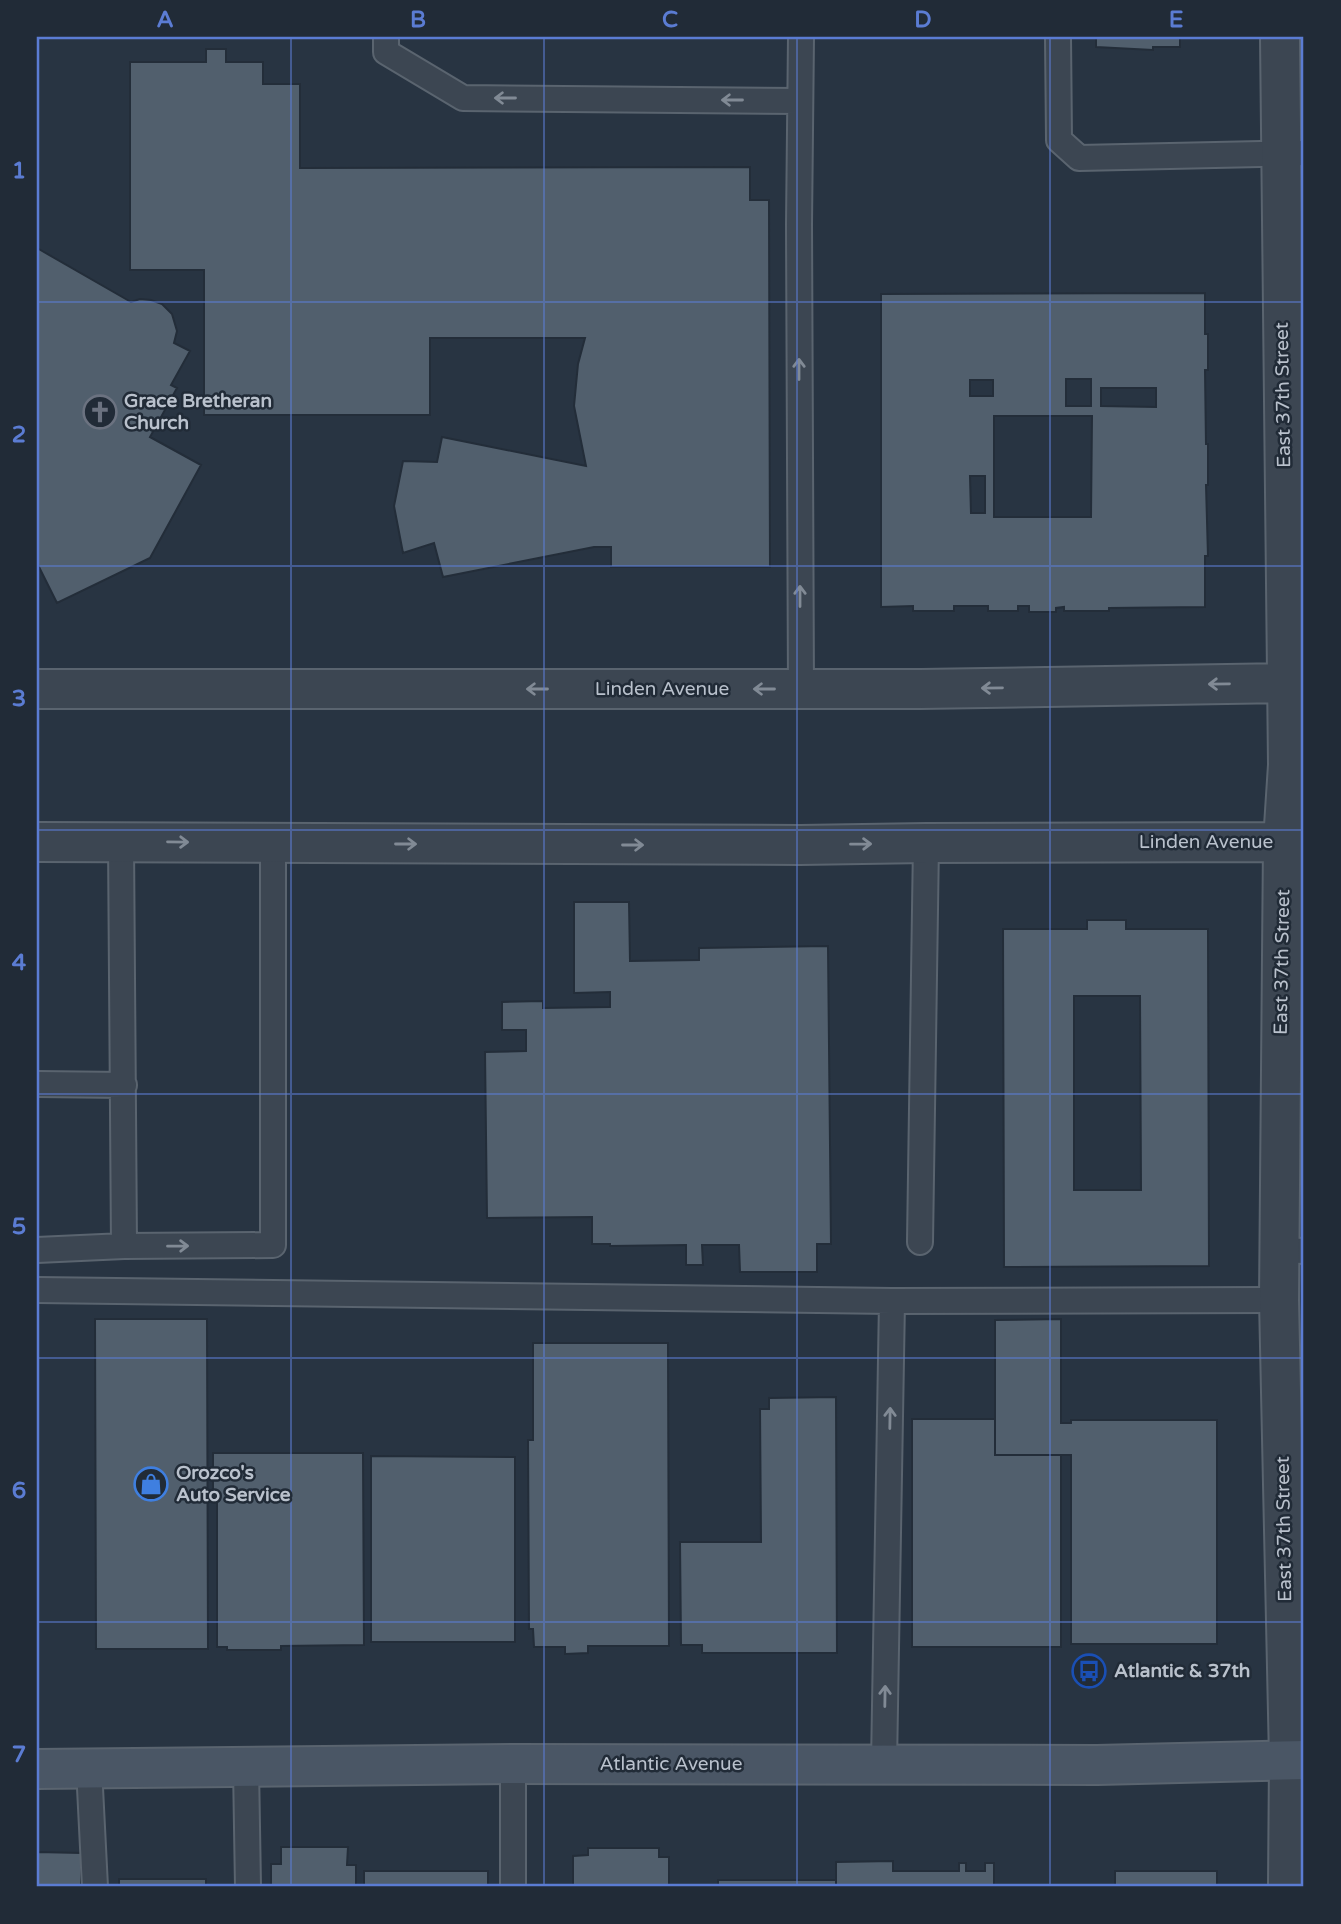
<svg xmlns="http://www.w3.org/2000/svg" width="1341" height="1924" font-family="'Varela Round',sans-serif">
<rect width="100%" height="100%" fill="#283442"/>
<!-- building -->
<path fill="#515f6d" stroke="#232d39" stroke-width="2" fill-rule="evenodd" d="M1096,37H1180V47H1153V50L1096,47Z
M206,49H226V62H263V84H300V168L750,167V200H769L770,567H611V547H594L443,577L434,543L403,553L394,506L403,461L437,462L442,437L586,466L574,406L578,364L585,338H430V415H204V270H130V62H206Z
M37,248L131,302L140,299L151,300L162,304L172,314L177,331L174,343L190,351L171,385L177,388L150,437L201,465L150,558L57,603L37,563Z
M1205,293V334H1208V370H1205L1206,444H1208V485H1206L1208,556H1205V607L1109,608V611H1064V607L1056,608V612H1029V606H1018V611H988V606H954V611H913V606L881,607V294ZM1066,379H1091V406H1066ZM970,380H993V396H970ZM1101,388H1156V407L1101,406ZM994,416H1092L1091,517H994ZM970,476H985V513H971Z
M574,902H629L630,961L699,960V948L828,946L831,1244H817V1272H740L739,1245H702L703,1265H686V1245L610,1246V1244H592V1217L487,1218L485,1052L526,1051V1030H502V1002L543,1001V1008L610,1007V992L574,993Z
M1087,920H1126V929H1208L1209,1266L1004,1267L1003,929H1087ZM1074,996H1140L1141,1190H1074Z
M95,1319H207L208,1649H96Z
M1061,1319V1423H1071V1420H1217V1644H1071V1455H995V1320Z
M533,1343H668L669,1646H588V1653L565,1654V1647H534L533,1629H529L528,1440H533Z
M836,1397L837,1653H702V1645H681L680,1542H761L760,1409H769V1398Z
M912,1419H995V1455H1061V1647H912Z
M213,1453H363L364,1645L281,1646V1650H227V1647H217V1496H213Z
M371,1456L515,1457V1642H371Z
M281,1847H348L347,1865H356V1887H271V1864H281Z
M588,1848H659V1857H669V1887H573V1856L588,1855Z
M37,1852L82,1853L81,1887H37Z
M893,1861V1871H959V1863H966V1871H985V1863H994V1887H836V1862Z
M364,1871H488V1887H364Z
M1115,1871H1217V1887H1115Z
M119,1879H206V1887H119Z
M718,1880H836V1887H718Z"/>
<g fill="none" stroke-linecap="round" stroke-linejoin="round">
<defs>
<path id="service" d="M386,37V52L463,98L800,101
M1058,37L1059,140L1079,158L1304,153
M801,689L799,224L801,37
M121,842L124,1246
M37,1084L124,1085
M920,1242L926,843
M37,1250L124,1246L273,1245V843
M1279,1250L1304,1251
M37,1290L892,1301
M884,1764L892,1301L1279,1300
M246,1767L248,1887
M89,1768L95,1887
M513,1887V1764"/>
<path id="minor" d="M1280,37L1288,765L1283,842L1279,1300L1289,1759L1288,1887
M37,689H921L1287,683
M37,842L800,845L926,843L1283,842"/>
<path id="secondary" d="M37,1769L513,1764L1097,1765L1304,1760"/>
</defs>
<!-- service casing -->
<use href="#service" stroke="#5a646f" stroke-width="28"/>
<!-- minor casing -->
<use href="#minor" stroke="#5a646f" stroke-width="42"/>
<!-- secondary casing -->
<use href="#secondary" stroke="#5a646f" stroke-width="42"/>
<!-- service -->
<use href="#service" stroke="#3c4652" stroke-width="24"/>
<!-- minor -->
<use href="#minor" stroke="#3c4652" stroke-width="38"/>
<!-- secondary -->
<use href="#secondary" stroke="#4a5665" stroke-width="38"/>
</g>
<!-- one-way arrows -->
<defs><path id="oneway-shaft" d="M-6 0H5M1.5-3L5.5 0L1.5 3" fill="none" stroke-width="1.6" stroke-linecap="round" stroke-linejoin="round" transform="scale(1.75)"/></defs>
<g stroke="#818a95">
<use href="#oneway-shaft" transform="translate(505 98) rotate(-180)"/>
<use href="#oneway-shaft" transform="translate(732 100) rotate(-180)"/>
<use href="#oneway-shaft" transform="translate(799 369) rotate(-90)"/>
<use href="#oneway-shaft" transform="translate(800 596) rotate(-90)"/>
<use href="#oneway-shaft" transform="translate(1219 684) rotate(179)"/>
<use href="#oneway-shaft" transform="translate(992 688) rotate(179)"/>
<use href="#oneway-shaft" transform="translate(537 689) rotate(180)"/>
<use href="#oneway-shaft" transform="translate(764 689) rotate(180)"/>
<use href="#oneway-shaft" transform="translate(178 842) rotate(1)"/>
<use href="#oneway-shaft" transform="translate(406 844)"/>
<use href="#oneway-shaft" transform="translate(861 844) rotate(-1)"/>
<use href="#oneway-shaft" transform="translate(633 845)"/>
<use href="#oneway-shaft" transform="translate(178 1246) rotate(-1)"/>
<use href="#oneway-shaft" transform="translate(890 1418) rotate(-89)"/>
<use href="#oneway-shaft" transform="translate(885 1696) rotate(-89)"/>
</g>
<!-- grid -->
<path fill="none" stroke="#5b7cd3" stroke-width="2" stroke-opacity="0.55" d="M291,37V1887M544,37V1887M797,37V1887M1050,37V1887M37,302H1304M37,566H1304M37,830H1304M37,1094H1304M37,1358H1304M37,1622H1304"/>
<!-- icons -->
<defs>
<symbol id="church-ring" viewBox="-11 -11 22 22"><circle r="9.5" fill="#212b37" stroke="#6b7280" stroke-width="1.5"/><path d="M-1.2-6h2.4v3.5h3.3v2.4h-3.3V6h-2.4V-.1h-3.3v-2.4h3.3Z" fill="#6b7280"/></symbol>
<symbol id="shop-ring" viewBox="-11 -11 22 22"><circle r="9.5" fill="#212b37" stroke="#3f7fe0" stroke-width="1.5"/><path d="M-5-2.5h2.3a2.7 3.5 0 0 1 5.4 0H5L5.5 6h-11ZM-1.5-2.5h3a1.5 2.3 0 0 0-3 0Z" fill="#3f7fe0"/></symbol>
<symbol id="bus-ring" viewBox="-11 -11 22 22"><circle r="9.5" fill="#212b37" stroke="#1a4fb4" stroke-width="1.5"/><path d="M-5-6H5V4H4V6H2V4H-2V6H-4V4H-5ZM-3.5-4V0h7V-4ZM-3.5 1.2v1.5H-2V1.2ZM2 1.2v1.5H3.5V1.2Z" fill="#1a4fb4"/></symbol>
</defs>
<g fill-rule="evenodd">
<use href="#church-ring" x="81" y="393" width="38" height="38"/>
<use href="#shop-ring" x="132" y="1465" width="38" height="38"/>
<use href="#bus-ring" x="1070" y="1652" width="38" height="38"/>
</g>
<g text-anchor="middle" dominant-baseline="central" stroke-width="5" stroke-linejoin="round" paint-order="stroke">
<!-- street labels -->
<g font-size="19" fill="#b9c1cc" stroke="#212b37">
<text transform="translate(1283 395) rotate(-91)">East 37th Street</text>
<text x="662" y="689">Linden Avenue</text>
<text x="1206" y="842">Linden Avenue</text>
<text transform="translate(1282 962) rotate(-89)">East 37th Street</text>
<text transform="translate(1284 1529) rotate(-91)">East 37th Street</text>
<text x="671" y="1764">Atlantic Avenue</text>
</g>
<!-- poi labels -->
<g font-size="19" font-weight="bold" fill="#b9c1cc" stroke="#212b37" text-anchor="start">
<text x="124" y="401">Grace Bretheran<tspan x="124" dy="22">Church</tspan></text>
<text x="176" y="1473">Orozco's<tspan x="176" dy="22">Auto Service</tspan></text>
<text x="1114" y="1671">Atlantic &amp; 37th</text>
</g>
</g>
<!-- border -->
<rect width="1341" height="1924" fill="none" stroke="#212b37" stroke-width="77"/>
<rect x="38" y="38" width="1264" height="1847" fill="none" stroke="#5b7cd3" stroke-width="2.5"/>
<g font-size="23" text-anchor="middle" font-weight="bold" fill="#5b7cd3">
<text x="165" y="27">A</text>
<text x="418" y="27">B</text>
<text x="670" y="27">C</text>
<text x="923" y="27">D</text>
<text x="1176" y="27">E</text>
<text x="19" y="178">1</text>
<text x="19" y="442">2</text>
<text x="19" y="706">3</text>
<text x="19" y="970">4</text>
<text x="19" y="1234">5</text>
<text x="19" y="1498">6</text>
<text x="19" y="1762">7</text>
</g>
</svg>
